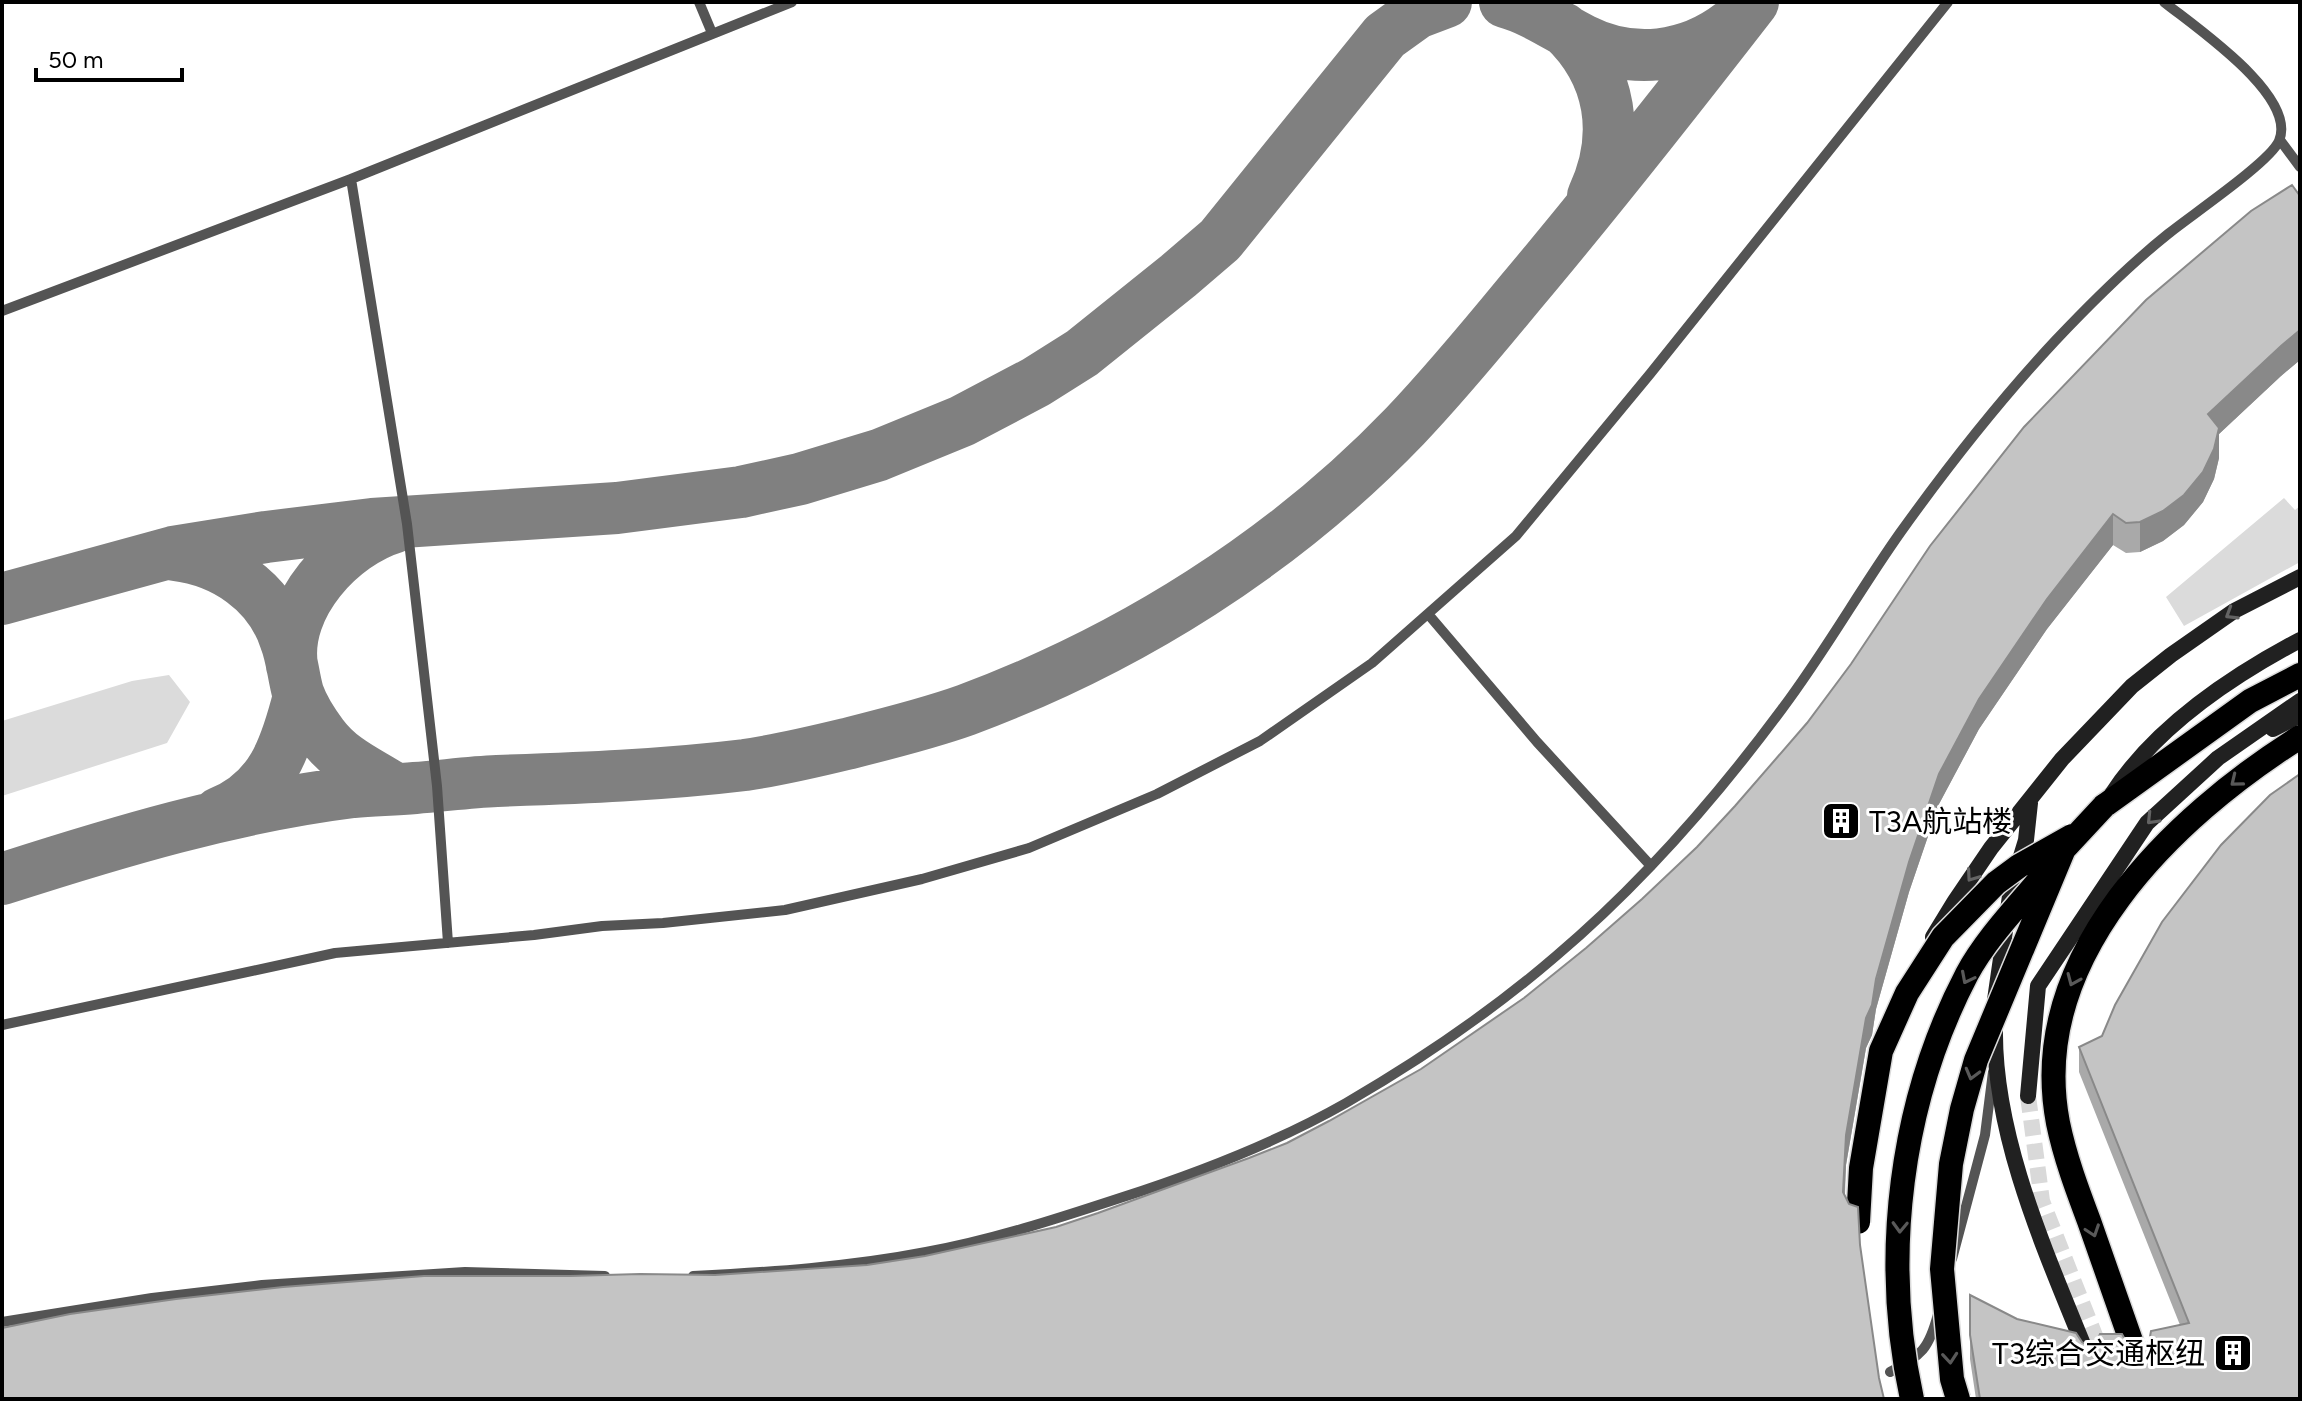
<svg xmlns="http://www.w3.org/2000/svg" width="2302" height="1401" font-family="Figtree,'Noto Sans SC',sans-serif">
<rect width="100%" height="100%" fill="#fff"/>
<!-- green -->
<path fill="#dbdbdb" d="M2284,498L2295,510L2300,506V562L2184,626L2166,597Z
M169,675L190,702L167,743L2,796V721L132,681Z"/>
<g fill="none" stroke-linecap="round" stroke-linejoin="round">
<!-- taxiway -->
<path stroke="#808080" stroke-width="52" d="M1505,2C1534,10 1557,27 1583,40C1632,65 1688,58 1731,25
M1563,28C1612,74 1621,136 1593,196
M175,555C224,561 269,591 285,639C292,656 293,675 298,693C303,707 313,723 322,735C341,761 369,772 395,789
M2,599L173,552L266,537L372,524L617,508L741,492L800,479L879,455L962,421L1036,382L1082,353L1178,276L1220,240L1385,36L1417,13L1446,2
M292,666C283,606 341,543 395,527
M219,813C272,792 286,747 299,696
M2,879C117,842 233,807 353,792C374,790 394,790 415,788C442,786 470,782 497,781C580,778 663,775 745,765C779,760 813,752 846,744C886,734 927,724 966,710C1130,649 1283,553 1405,426C1445,384 1483,338 1520,293C1600,198 1677,100 1753,2"/>
<!-- secondary-tunnel -->
<path stroke="#d9d9d9" stroke-width="16" stroke-dasharray="16 8" stroke-linecap="butt" d="M2028,1096L2042,1201L2120,1399"/>
<defs>
<path id="highway" d="M2104,806L2250,701L2300,675
M2137,1358C2121,1312 2105,1267 2089,1221C2077,1189 2065,1157 2058,1123C2026,957 2173,817 2300,737"/>
</defs>
<!-- highway casing -->
<use href="#highway" stroke="#dbdbdb" stroke-width="27"/>
<!-- lane -->
<path stroke="#545454" stroke-width="10" d="M699,2L712,33
M2280,140L2300,167
M2,311L351,179
M1428,614L1537,742L1651,866
M448,943L437,786L407,524L351,179L792,2
M2,1025L335,953L534,935L602,926L663,923L785,910L922,879L1029,848L1157,794L1260,741L1372,663L1516,536L1650,374L1948,2
M1952,1259L1985,1135L1993,1072
M693,1276C770,1272 849,1267 926,1252C992,1240 1056,1219 1120,1198C1198,1173 1274,1144 1346,1103C1420,1060 1491,1012 1556,956C1641,884 1716,798 1782,709C1825,652 1859,591 1900,533C1948,466 1999,401 2055,341C2090,304 2128,266 2168,234C2190,216 2270,162 2279,141C2298,96 2195,27 2164,2
M2,1322L152,1298L262,1285L465,1272L605,1276
M1890,1372C1922,1355 1929,1349 1938,1314"/>
<!-- secondary -->
<path stroke="#212121" stroke-width="16" d="M2273,729L2300,715
M2112,794C2155,728 2230,677 2300,640
M1933,937L1955,901L1991,848L2062,759L2132,686L2171,655L2234,611L2300,577
M1995,1000L2011,889L2026,840L2030,803
M1995,1027C1993,1138 2048,1257 2089,1359
M2028,1096L2038,986L2147,823L2218,758L2300,701"/>
<!-- highway -->
<use href="#highway" stroke="#000" stroke-width="24"/>
<defs>
<path id="highway-bridge" d="M1858,1222L1861,1168L1881,1051L1907,993L1943,937L1996,883L2019,866L2072,836
M1912,1399C1881,1258 1900,1102 1967,974C1987,937 2019,905 2045,873
M1958,1399L1952,1379L1942,1269L1951,1164L1962,1109L1976,1060L2064,849L2104,806"/>
</defs>
<!-- highway-bridge casing -->
<use href="#highway-bridge" stroke="#dbdbdb" stroke-width="27" stroke-linecap="butt"/>
<!-- highway-bridge -->
<use href="#highway-bridge" stroke="#000" stroke-width="24"/>
</g>
<!-- wall -->
<path fill="#a9a9a9" d="M2300,196V360L2281,376L2219,434V458L2214,479L2203,502L2184,525L2163,541L2140,552L2126,553L2113,545L2047,629L1979,729L1939,804L1909,892L1876,1009L1872,1035L1866,1048L1846,1165L1845,1195L1860,1245L1879,1378L570,1276L715,1275L867,1265L925,1256L1056,1227L1098,1213L1249,1158L1287,1143L1329,1121L1421,1069L1524,998L1586,948L1642,899L1697,847Z
M2079,1047L2300,1399H1976L1970,1359V1295L2017,1319L2087,1345H2128L2135,1348L2141,1347L2180,1325L2079,1072Z"/>
<!-- shaded-wall -->
<path fill="#898989" d="M2300,330V360L2281,376L2219,434V458L2214,479L2203,502L2184,525L2163,541L2140,552V522L2208,414L2281,346Z
M2113,514V545L2047,629L1979,729L1939,804L1909,892L1876,1009L1872,1035L1866,1048L1846,1165L1843,1222V1192L1846,1135L1866,1018L1909,862L1939,774L1979,699L2047,599Z"/>
<!-- building -->
<path fill="#c4c4c4" stroke="#898989" stroke-width="2" d="M2292,185L2300,196V330L2281,346L2208,414L2219,428L2214,449L2203,472L2184,495L2163,511L2140,522L2126,523L2113,514L2047,599L1979,699L1939,774L1909,862L1876,979L1872,1005L1866,1018L1846,1135L1843,1192L1849,1204L1858,1207L1860,1245L1879,1378L1884,1399H2V1328L70,1314L176,1299L283,1287L424,1276H570L640,1274L715,1275L867,1265L925,1256L1056,1227L1098,1213L1249,1158L1287,1143L1329,1121L1421,1069L1524,998L1586,948L1642,899L1697,847L1735,806L1807,723L1851,664L1930,546L2024,427L2146,300L2251,211Z
M2300,774V1399H1980L1970,1335V1295L2017,1319L2076,1333L2082,1342L2087,1345L2097,1341L2100,1334H2122L2128,1345L2135,1348L2141,1347L2149,1342L2151,1331L2189,1323L2079,1047L2102,1036L2115,1005L2162,922L2221,845L2270,795Z"/>
<!-- one-way arrows -->
<defs><path id="oneway-chevron" d="M-2-3.5L2.5 0L-2 3.5" fill="none" stroke-width="1.6" stroke-linecap="round" stroke-linejoin="round" transform="scale(2)"/></defs>
<g stroke="#646464">
<use href="#oneway-chevron" transform="translate(2231 614) rotate(148)"/>
<use href="#oneway-chevron" transform="translate(2152 819) rotate(134)"/>
<use href="#oneway-chevron" transform="translate(1972 876) rotate(125)"/>
</g>
<g stroke="#595959">
<use href="#oneway-chevron" transform="translate(2236 781) rotate(141)"/>
<use href="#oneway-chevron" transform="translate(1967 978) rotate(117)"/>
<use href="#oneway-chevron" transform="translate(2073 980) rotate(113)"/>
<use href="#oneway-chevron" transform="translate(1972 1074) rotate(105)"/>
<use href="#oneway-chevron" transform="translate(1900 1227) rotate(92)"/>
<use href="#oneway-chevron" transform="translate(2093 1231) rotate(71)"/>
<use href="#oneway-chevron" transform="translate(1950 1358) rotate(85)"/>
</g>
<!-- icons -->
<defs>
<symbol id="building-square" viewBox="-11 -11 22 22"><rect x="-9" y="-9" width="18" height="18" rx="4" fill="#000" stroke="#fff"/><path d="M-4-6H4V6H1V3H-1V6H-4ZM-2.5-4.3h1.7v1.8h-1.7ZM.8-4.3h1.7v1.8H.8ZM-2.5-1h1.7V.8h-1.7ZM.8-1h1.7V.8H.8Z" fill="#fff"/></symbol>
</defs>
<g fill-rule="evenodd">
<use href="#building-square" x="1819" y="799" width="44" height="44"/>
<use href="#building-square" x="2211" y="1331" width="44" height="44"/>
</g>
<g text-anchor="middle" dominant-baseline="central" stroke-width="6" stroke-linejoin="round" paint-order="stroke">
<!-- poi labels -->
<g font-size="30" fill="#000" stroke="#fff" text-anchor="start">
<text x="1869" y="821">T3A航站楼</text>
<text x="2205" y="1353" text-anchor="end">T3综合交通枢纽</text>
</g>
</g>
<!-- border -->
<rect width="2302" height="1401" fill="none" stroke="#000000" stroke-width="8"/>
<!-- scale -->
<path d="M36 68v12h146v-12" fill="none" stroke="#000000" stroke-width="4"/>
<text x="48" y="68" font-size="24" fill="#000000" stroke="#ffffff" stroke-width="6" paint-order="stroke">50 m</text>
</svg>
